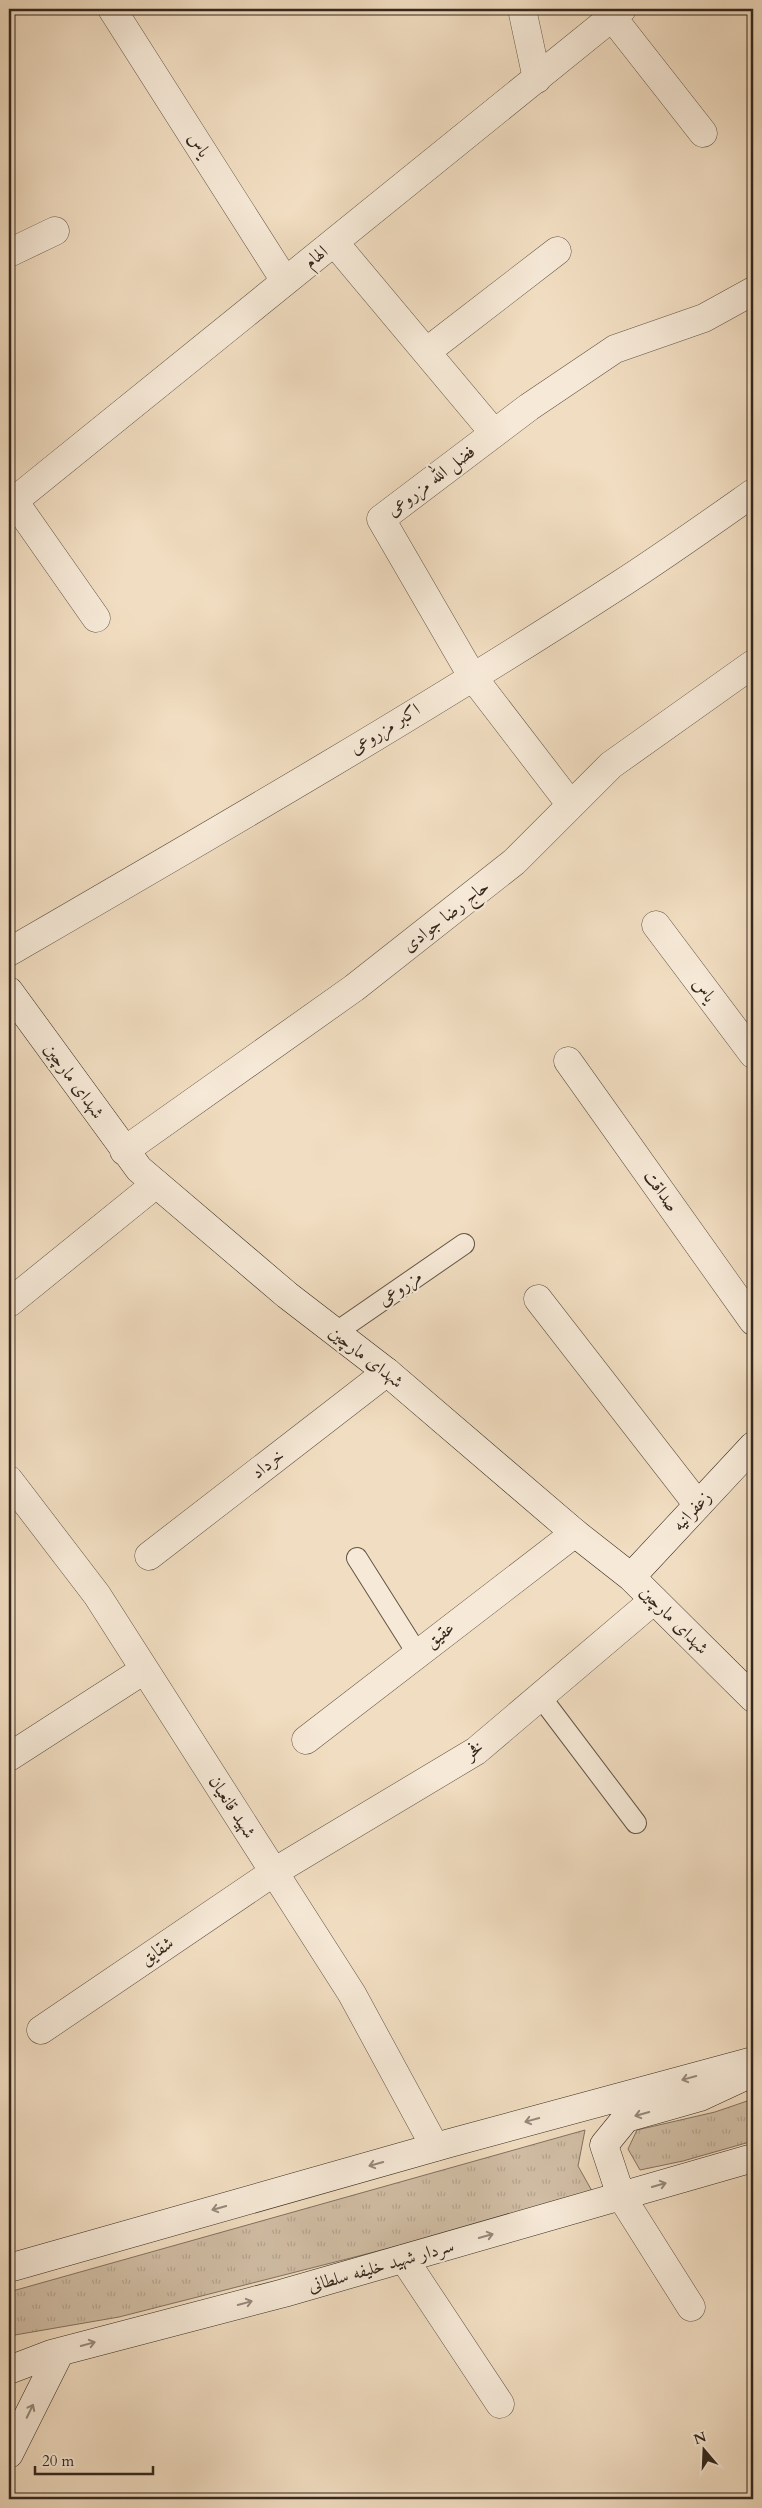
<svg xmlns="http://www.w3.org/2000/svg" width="762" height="2508" font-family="Cardo,Amiri,serif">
<defs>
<pattern id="grass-tufts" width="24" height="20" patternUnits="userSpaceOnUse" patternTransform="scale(1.25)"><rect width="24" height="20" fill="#d1bea5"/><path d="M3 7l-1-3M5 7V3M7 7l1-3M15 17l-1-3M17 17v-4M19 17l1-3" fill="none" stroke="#b4a38e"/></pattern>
</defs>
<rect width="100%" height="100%" fill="#f1ddc1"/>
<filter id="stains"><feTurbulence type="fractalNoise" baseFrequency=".004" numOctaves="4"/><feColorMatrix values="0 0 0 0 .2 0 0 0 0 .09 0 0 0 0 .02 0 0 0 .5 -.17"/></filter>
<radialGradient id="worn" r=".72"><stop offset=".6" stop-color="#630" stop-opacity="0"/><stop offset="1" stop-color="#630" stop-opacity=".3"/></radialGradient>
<!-- grass -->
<path fill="url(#grass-tufts)" stroke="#827261" d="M753,2099V2141L683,2161L640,2170L628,2149L637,2130L715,2112Z
M585,2130L578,2166L592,2191L441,2235L119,2317L9,2336V2292Z"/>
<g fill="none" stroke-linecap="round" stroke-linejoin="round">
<defs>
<path id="lane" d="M335,1333L464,1244
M357,1558L417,1653
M540,1696L636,1823"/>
<path id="street" d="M112,9L285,281
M522,9L537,79
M612,17L703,133
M334,242L494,433
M9,253L55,231
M426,352L557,251
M14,501L96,618
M9,505L622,9
M571,805L472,676L381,519L529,407L615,349L704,318L753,291
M656,925L753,1054
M9,952C214,833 420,714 619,585C664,556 709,524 753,493
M568,1061L753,1321
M124,1151L354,988L514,862L611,765L753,664
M538,1299L698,1505
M9,1303L156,1184
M9,1480L97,1595L274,1872L352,1994L435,2147
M149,1556L387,1372
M306,1740L575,1533
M9,1757L144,1670
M41,2030L274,1872L476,1751L654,1600
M621,2196L691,2307
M404,2259L500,2404"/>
<path id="secondary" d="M9,991L139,1169L287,1295L387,1372L575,1533L631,1577L753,1698
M631,1577L753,1446
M621,2196L604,2145L626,2118L700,2097L743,2077
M9,2268L450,2143L753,2061
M9,2370L51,2354L284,2293L753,2158
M9,2454L60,2352"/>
</defs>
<!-- lane casing -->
<use href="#lane" stroke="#635446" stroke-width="22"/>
<!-- street casing -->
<use href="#street" stroke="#635446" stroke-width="29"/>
<!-- secondary casing -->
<use href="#secondary" stroke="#34271d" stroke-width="29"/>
<!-- lane -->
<use href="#lane" stroke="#f6e9d7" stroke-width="20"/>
<!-- street -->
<use href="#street" stroke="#f6e9d7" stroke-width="28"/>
<!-- secondary -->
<use href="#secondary" stroke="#f6e9d7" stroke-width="28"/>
</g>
<!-- one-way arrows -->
<defs><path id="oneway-shaft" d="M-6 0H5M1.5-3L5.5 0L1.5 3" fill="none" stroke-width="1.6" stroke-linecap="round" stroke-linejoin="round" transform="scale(1.25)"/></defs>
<g stroke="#95887a">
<use href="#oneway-shaft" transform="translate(689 2078) rotate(165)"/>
<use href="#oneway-shaft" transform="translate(642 2114) rotate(164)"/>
<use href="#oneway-shaft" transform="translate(532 2120) rotate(165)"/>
<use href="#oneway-shaft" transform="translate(376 2164) rotate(164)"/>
<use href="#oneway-shaft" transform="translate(659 2185) rotate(-16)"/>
<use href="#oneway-shaft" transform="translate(219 2208) rotate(164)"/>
<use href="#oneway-shaft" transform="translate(486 2236) rotate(-16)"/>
<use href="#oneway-shaft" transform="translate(245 2303) rotate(-15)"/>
<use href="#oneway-shaft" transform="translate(88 2344) rotate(-15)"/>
<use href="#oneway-shaft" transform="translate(30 2411) rotate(-64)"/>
</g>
<g text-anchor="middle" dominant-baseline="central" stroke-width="4.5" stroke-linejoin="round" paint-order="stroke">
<!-- street labels -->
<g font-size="18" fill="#34271d" stroke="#f6e9d7">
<text transform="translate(199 145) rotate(58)">یاس</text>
<text transform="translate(316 257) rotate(-39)">الهام</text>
<text transform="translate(431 481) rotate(-37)">فضل الله مزروعی</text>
<text transform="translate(385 729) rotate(-32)">اکبر مزروعی</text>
<text transform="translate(446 916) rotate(-38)">حاج رضا جوادی</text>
<text transform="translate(704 990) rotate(53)">یاس</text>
<text transform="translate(74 1081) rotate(54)">شهدای مارچین</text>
<text transform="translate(661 1191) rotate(55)">صداقت</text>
<text transform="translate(400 1288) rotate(-35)">مزروعی</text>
<text transform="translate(366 1357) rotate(38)">شهدای مارچین</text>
<text transform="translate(268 1464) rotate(-38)">خرداد</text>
<text transform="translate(692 1511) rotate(-47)">زعفرانیه</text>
<text transform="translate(674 1620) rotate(45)">شهدای مارچین</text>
<text transform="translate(440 1635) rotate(-37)">عقیق</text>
<text transform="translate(474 1750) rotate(-35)">فخر</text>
<text transform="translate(232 1807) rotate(57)">شهید قانعیان</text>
<text transform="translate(157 1951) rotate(-34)">شقایق</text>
<text transform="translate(381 2266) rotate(-16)">سردار شهید خلیفه سلطانی</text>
</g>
</g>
<!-- margin -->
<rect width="762" height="2508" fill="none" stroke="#f1ddc1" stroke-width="30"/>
<rect x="10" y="10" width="742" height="2488" fill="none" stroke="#34271d" stroke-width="2.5"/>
<rect x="15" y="15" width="732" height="2478" fill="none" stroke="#34271d"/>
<!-- north arrow -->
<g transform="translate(704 2450) rotate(341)" stroke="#f6e9d7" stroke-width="4" paint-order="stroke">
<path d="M0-4L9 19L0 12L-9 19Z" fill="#34271d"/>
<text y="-8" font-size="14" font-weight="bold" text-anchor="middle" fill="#34271d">N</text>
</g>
<!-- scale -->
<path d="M35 2466v8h118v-8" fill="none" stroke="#34271d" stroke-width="2.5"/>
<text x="42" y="2466" font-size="15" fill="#34271d" stroke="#f6e9d7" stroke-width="4" paint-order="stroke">20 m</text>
<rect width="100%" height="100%" filter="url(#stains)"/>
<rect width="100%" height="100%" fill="url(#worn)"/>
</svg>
